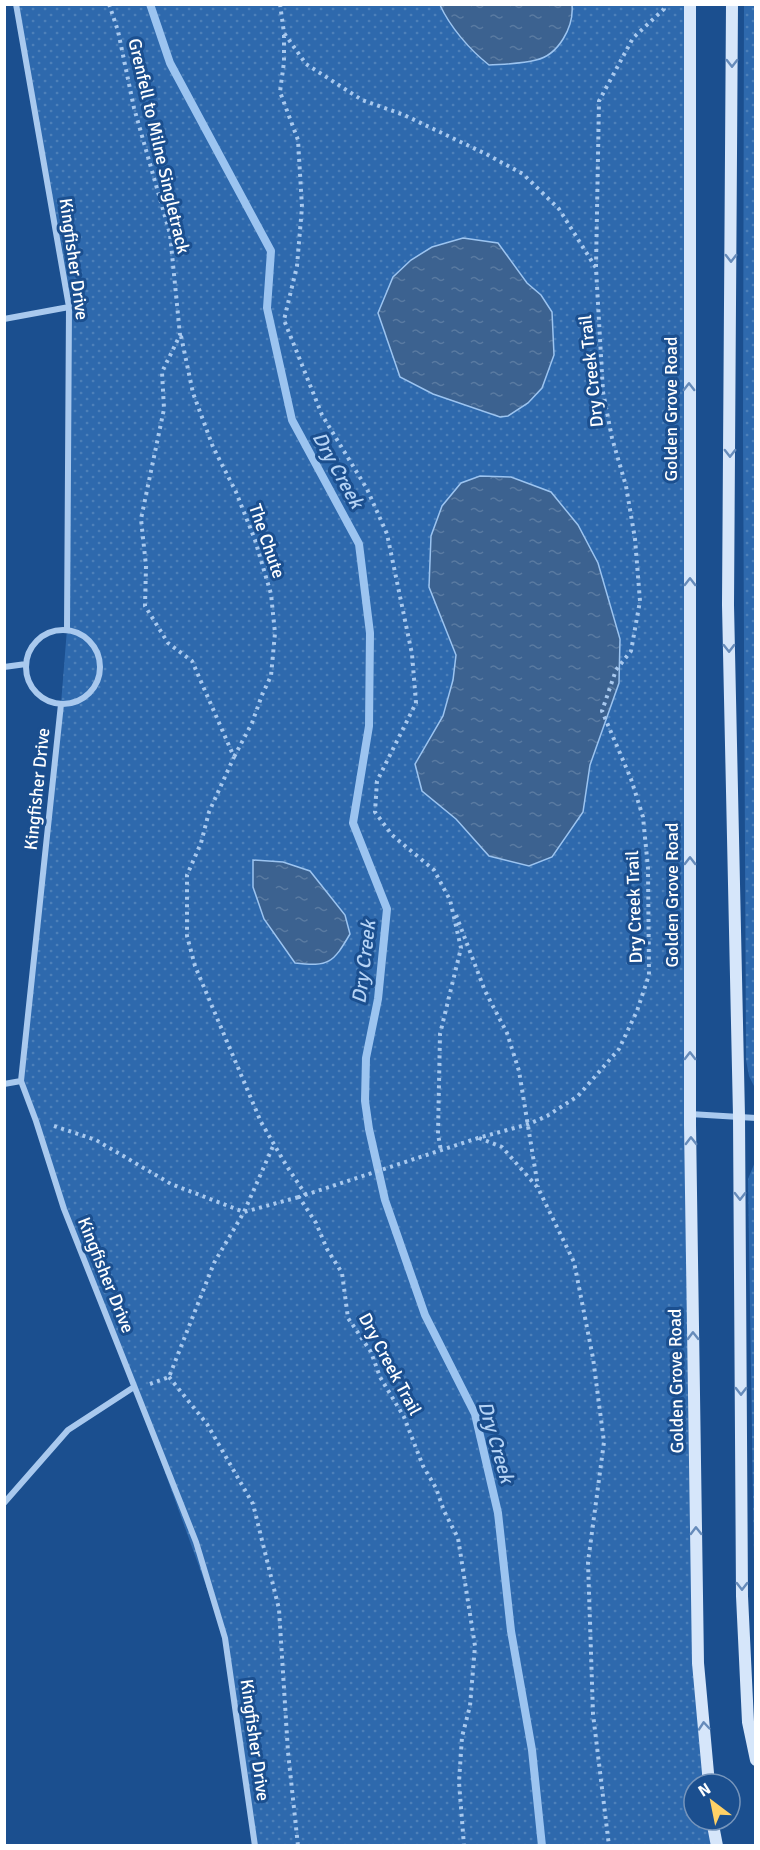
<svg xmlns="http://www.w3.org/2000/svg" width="760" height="1850" font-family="Signika,sans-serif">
<defs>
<pattern id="park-dots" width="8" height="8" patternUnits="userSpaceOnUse" patternTransform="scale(1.5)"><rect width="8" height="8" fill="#2e69ad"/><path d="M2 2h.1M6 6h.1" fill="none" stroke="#4d80b9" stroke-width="1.8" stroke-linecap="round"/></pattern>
<pattern id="water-ripples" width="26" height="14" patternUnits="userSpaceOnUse" patternTransform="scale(1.5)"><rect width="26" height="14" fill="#3c6290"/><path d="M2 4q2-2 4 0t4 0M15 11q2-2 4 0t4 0" fill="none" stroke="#597aa1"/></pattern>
</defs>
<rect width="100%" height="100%" fill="#1b4f8f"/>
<!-- park -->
<path fill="url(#park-dots)" d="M755,4L756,5L755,1088L749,1076L746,1060L743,432L744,5Z
M16,5H690L698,1663L709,1784H694V1820H712L717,1845H255L225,1638L134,1387L64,1209L21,1081L61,704L67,629L69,307Z
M755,1162V1625L748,1179Z"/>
<!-- water -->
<path fill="url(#water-ripples)" stroke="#9cc4f0" stroke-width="1.5" d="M440,5H572C574,26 559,55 536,60C521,64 504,64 489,65C470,50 450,27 440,5Z
M463,238L498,243L527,283L541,295L552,312L554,355L542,388L528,403L508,416L500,417L433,394L400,377L378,313L393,277L411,260L432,247Z
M480,476L511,477L551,492L578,525L598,563L620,639L619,683L590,765L583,812L552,857L529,866L489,856L456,819L422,791L415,764L443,716L453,680L456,655L429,587L431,536L442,506L461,483Z
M253,860L283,862L310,871L345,915L350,934C333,963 329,967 295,963L264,919L253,887Z"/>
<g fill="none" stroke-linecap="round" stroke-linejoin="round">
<!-- stream -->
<path stroke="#9cc4f0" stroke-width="8" d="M150,4L170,63L271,251L267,308L292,420L359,544L370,633L369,726L353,823L387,909L378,999L366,1058L365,1101L369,1129L385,1200L425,1315L475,1414L498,1513L511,1631L532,1750L542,1846"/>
<!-- path -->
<path stroke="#a9c9ee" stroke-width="4" stroke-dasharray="3 4.5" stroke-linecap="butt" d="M109,4L118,31L134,108L170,234L180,335L162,372L164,409L141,519L146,566L145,606L168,643L192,661L234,757L209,812L201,843L187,875V936L195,966L261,1122L286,1165L306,1195
M280,4L284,33L306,64L362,100L404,115L486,154L523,174L559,209L596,268L603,392L612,438L626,486L635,539L640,601L631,651L616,670L602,711L631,779L643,817L648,868L649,975L637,1011L619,1049L578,1096L547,1116L529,1124L478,1138L299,1197L316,1223L327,1249L342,1273L348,1318L371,1352L380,1377L404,1417L423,1466L436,1488L444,1511L458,1538L475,1646L470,1706L462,1737L459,1782L464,1846
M284,35V62L280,92L298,140L302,207L297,266L284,320L322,415L367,489L387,534L412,654L416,703L377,781L375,812L392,835L434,870L450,900L461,948L440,1034L438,1134L441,1151
M596,267L599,101L633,38L664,9V4
M181,336L193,393L213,447L236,492L255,540L271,594L275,633L271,676L262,695L252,723L234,757
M456,915L485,991L507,1033L519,1071L538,1187
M54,1126L96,1140L171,1184L244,1212L299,1197
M479,1138L502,1147L538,1188L574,1262L593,1358L604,1442L588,1562L593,1714L609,1846
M169,1377L207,1424L253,1504L279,1609L288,1752L298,1846
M150,1384L169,1377L214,1263L244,1212L274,1144"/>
<!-- minor -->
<path stroke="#a9c9ee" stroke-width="6" d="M16,4L69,307L67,629
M4,319L69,307
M26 667a37 37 0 1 1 74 0a37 37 0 1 1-74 0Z
M4,667L26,664
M61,704L21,1081L36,1121L64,1209L196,1542L225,1638L255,1846
M4,1084L21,1081
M690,1114L756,1118
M4,1503L68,1430L134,1387"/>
<!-- secondary -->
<path stroke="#d6e6fa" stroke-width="12" d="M690,4V1125L698,1663L709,1784
M732,4L728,605L739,1116L742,1596L748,1722L756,1760
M712,1820L717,1846"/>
</g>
<!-- one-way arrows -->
<defs><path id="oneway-chevron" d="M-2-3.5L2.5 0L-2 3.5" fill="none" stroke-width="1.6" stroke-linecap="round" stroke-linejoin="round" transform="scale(1.5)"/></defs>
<g stroke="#668bba">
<use href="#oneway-chevron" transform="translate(732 63) rotate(90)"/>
<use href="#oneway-chevron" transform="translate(731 258) rotate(90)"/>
<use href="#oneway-chevron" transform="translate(689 387) rotate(-90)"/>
<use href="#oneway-chevron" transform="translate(730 453) rotate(90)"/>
<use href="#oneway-chevron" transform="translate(690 582) rotate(-90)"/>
<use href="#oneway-chevron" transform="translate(729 648) rotate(89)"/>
<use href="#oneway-chevron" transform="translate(690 861) rotate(-90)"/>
<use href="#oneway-chevron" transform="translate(690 1056) rotate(-90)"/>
<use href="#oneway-chevron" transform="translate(691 1141) rotate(-91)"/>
<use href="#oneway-chevron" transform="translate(740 1196) rotate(90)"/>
<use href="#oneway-chevron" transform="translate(693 1336) rotate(-91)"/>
<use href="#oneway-chevron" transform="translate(741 1391) rotate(90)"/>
<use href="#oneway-chevron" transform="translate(696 1531) rotate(-91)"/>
<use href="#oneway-chevron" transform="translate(742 1586) rotate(90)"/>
<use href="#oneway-chevron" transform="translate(704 1726) rotate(-95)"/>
</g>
<g text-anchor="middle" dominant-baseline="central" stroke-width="6" stroke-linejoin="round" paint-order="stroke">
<!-- street labels -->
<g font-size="18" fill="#fff" stroke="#1b4f8f">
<text transform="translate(159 146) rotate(77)">Grenfell to Milne Singletrack</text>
<text transform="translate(74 259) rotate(82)">Kingfisher Drive</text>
<text transform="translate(591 371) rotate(-96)">Dry Creek Trail</text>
<text transform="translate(671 409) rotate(-90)">Golden Grove Road</text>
<text transform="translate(267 541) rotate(71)">The Chute</text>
<text transform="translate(37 789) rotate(-84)">Kingfisher Drive</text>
<text transform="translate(672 895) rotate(-90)">Golden Grove Road</text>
<text transform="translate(634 907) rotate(-92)">Dry Creek Trail</text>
<text transform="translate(106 1275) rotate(68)">Kingfisher Drive</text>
<text transform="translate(390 1364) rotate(62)">Dry Creek Trail</text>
<text transform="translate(676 1381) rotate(-91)">Golden Grove Road</text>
<text transform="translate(255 1740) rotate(82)">Kingfisher Drive</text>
</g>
<!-- water labels -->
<g font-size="20" font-style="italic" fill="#b5d3f5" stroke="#1b4f8f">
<text transform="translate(338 470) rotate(61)">Dry Creek</text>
<text transform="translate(364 962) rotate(-83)">Dry Creek</text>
<text transform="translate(496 1442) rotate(74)">Dry Creek</text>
</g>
</g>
<!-- border -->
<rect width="760" height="1850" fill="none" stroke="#ffffff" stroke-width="12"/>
<!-- north arrow -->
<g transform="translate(712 1802) rotate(328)"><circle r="28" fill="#1b4f8f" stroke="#7695bc" stroke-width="1.5"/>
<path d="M0-4.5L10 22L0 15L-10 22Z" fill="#ffd166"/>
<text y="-9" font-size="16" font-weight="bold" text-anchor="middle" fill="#ffffff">N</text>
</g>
</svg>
